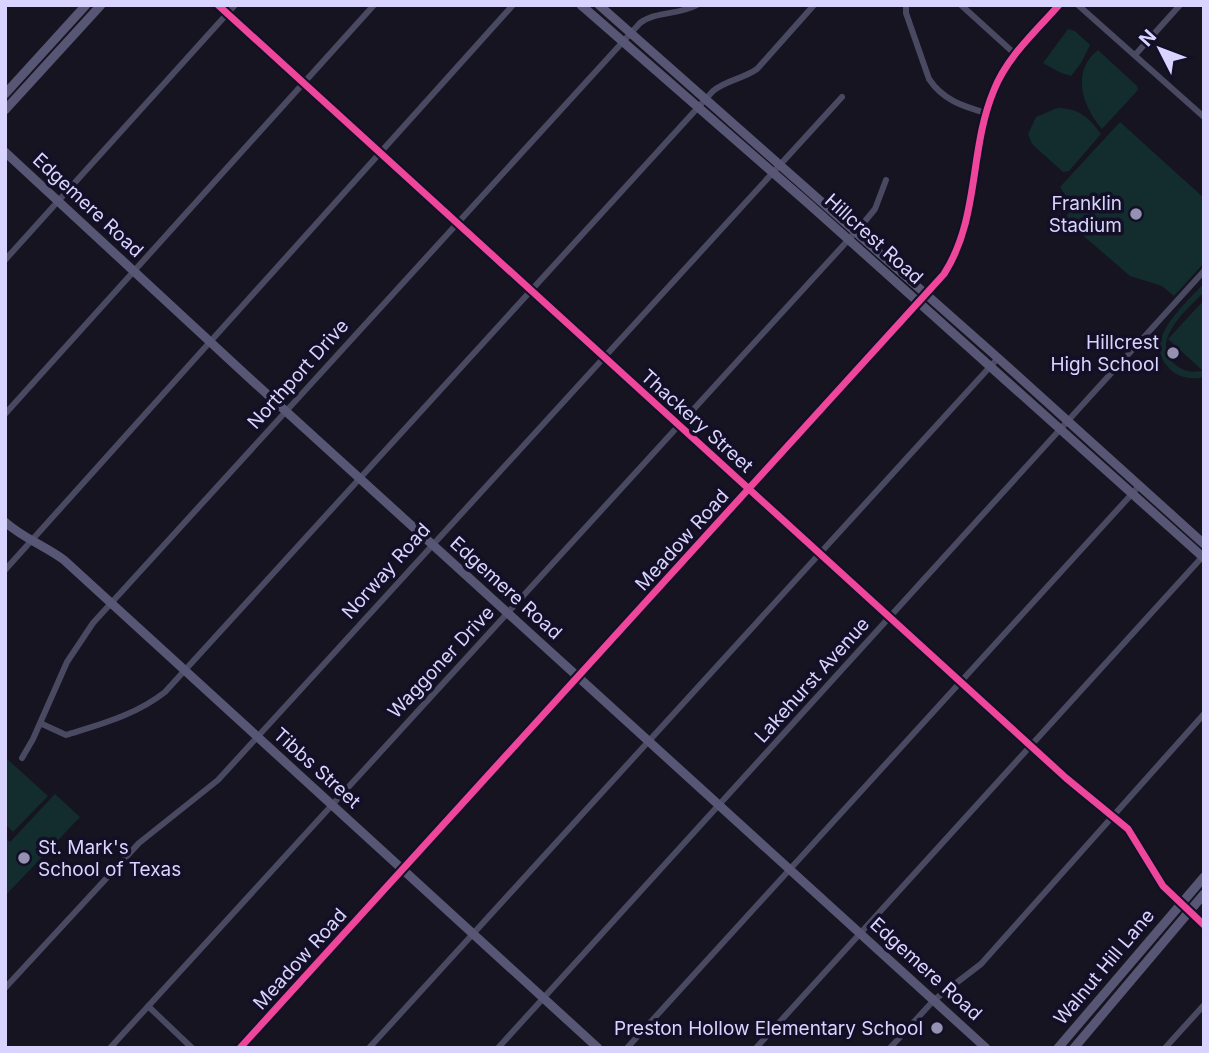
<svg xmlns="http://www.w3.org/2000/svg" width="1209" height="1053" font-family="Inter,sans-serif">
<rect width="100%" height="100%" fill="#161421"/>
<!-- green -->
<path fill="#132c2d" d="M1068,29L1075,31L1090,45L1081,63L1071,76L1059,72L1043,63Z
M1098,50L1137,86L1138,90L1102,129C1083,107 1070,72 1098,50Z
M1057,108C1078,108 1089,117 1101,134L1069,171L1063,172L1032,144L1028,134L1036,117Z
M1120,122L1204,198V263L1174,296L1162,286L1130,276L1064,219L1073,208L1060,187Z
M1204,283V292C1188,309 1146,343 1177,366C1185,372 1194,373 1204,370V377C1193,380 1181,378 1172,371C1138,342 1185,305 1204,283Z
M1204,300V368L1202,370L1168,339Z
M5,757L48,796L13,832L5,824Z
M55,794L80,817L5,896V838L10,842Z"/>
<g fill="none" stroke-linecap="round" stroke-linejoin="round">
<!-- street -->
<path stroke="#4a4962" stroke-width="6" d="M906,5V13L929,79C943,100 962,106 986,113
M961,5L1015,54
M1078,5L1204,117
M1135,55L1180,5
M5,260L235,5
M5,414L374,5
M5,570L513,5
M40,723L66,735C101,724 136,715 165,692L713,91C726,80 743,79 757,69L814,5
M22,758L33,739L67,662L93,623L640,23C656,11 679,15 697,5
M5,988L139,843L218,780L842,97
M148,1006L192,1048
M110,1048L861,226L875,209L886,180
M369,1048L998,358
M498,1048L1204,271
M627,1048L1140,485
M756,1048L1204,555
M890,1048L934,1000L981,964L1204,714
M1165,1048L1204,1005"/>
<!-- secondary -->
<path stroke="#575674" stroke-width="9" d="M218,5L1066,778L1128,829L1163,886L1204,925
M581,5L810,205L1204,558
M599,5L998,358L1204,544
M5,94L86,5
M5,110L101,5
M5,152L246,375L986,1048
M5,522C23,538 45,546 64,560L598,1048
M240,1048L944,274C980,218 969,149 994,90C1007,57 1035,32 1059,5
M1058,1048L1204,877
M1074,1048L1204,894"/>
<defs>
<path id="cycleway" d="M218,5L1066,778L1128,829L1163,886L1204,925
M240,1048L944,274C980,218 969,149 994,90C1007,57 1035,32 1059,5"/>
</defs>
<!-- cycleway casing -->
<use href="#cycleway" stroke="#130f26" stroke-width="11"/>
<!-- cycleway -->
<use href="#cycleway" stroke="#ed469a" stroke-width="7"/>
</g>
<!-- markers -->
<g fill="#9591b1" stroke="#130f26" stroke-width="2.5">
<circle cx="1136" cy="214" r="7"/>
<circle cx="1173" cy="353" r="7"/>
<circle cx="24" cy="858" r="7"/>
<circle cx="937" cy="1028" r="7"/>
</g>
<g text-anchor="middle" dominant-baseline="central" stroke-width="7" stroke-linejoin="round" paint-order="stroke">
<!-- poi labels -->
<g font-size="19" fill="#d9d4ff" stroke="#130f26" text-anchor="end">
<text x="1122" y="203">Franklin<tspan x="1122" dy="22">Stadium</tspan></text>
<text x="1159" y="342">Hillcrest<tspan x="1159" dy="22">High School</tspan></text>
<text x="38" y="847" text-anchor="start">St. Mark's<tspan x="38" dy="22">School of Texas</tspan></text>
<text x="923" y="1028">Preston Hollow Elementary School</text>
</g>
<!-- street labels -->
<g font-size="19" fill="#d9d4ff" stroke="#130f26">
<text transform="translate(88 205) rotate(43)">Edgemere Road</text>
<text transform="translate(874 239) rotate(42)">Hillcrest Road</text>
<text transform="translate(298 374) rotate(-48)">Northport Drive</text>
<text transform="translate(697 421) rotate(42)">Thackery Street</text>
<text transform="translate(682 540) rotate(-48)">Meadow Road</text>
<text transform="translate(386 571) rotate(-48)">Norway Road</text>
<text transform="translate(506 588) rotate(42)">Edgemere Road</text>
<text transform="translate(441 662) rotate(-47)">Waggoner Drive</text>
<text transform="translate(812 680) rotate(-48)">Lakehurst Avenue</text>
<text transform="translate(317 768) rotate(42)">Tibbs Street</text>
<text transform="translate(300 959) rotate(-48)">Meadow Road</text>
<text transform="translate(1104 967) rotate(-50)">Walnut Hill Lane</text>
<text transform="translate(926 969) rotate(42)">Edgemere Road</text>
</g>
</g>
<!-- border -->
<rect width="1209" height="1053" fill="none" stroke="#d9d4ff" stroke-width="14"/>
<!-- north arrow -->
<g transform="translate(1160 49) rotate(312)" stroke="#130f26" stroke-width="5" paint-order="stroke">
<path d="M0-5L12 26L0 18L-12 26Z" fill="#d9d4ff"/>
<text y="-10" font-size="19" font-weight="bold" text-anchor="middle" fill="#d9d4ff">N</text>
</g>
</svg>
